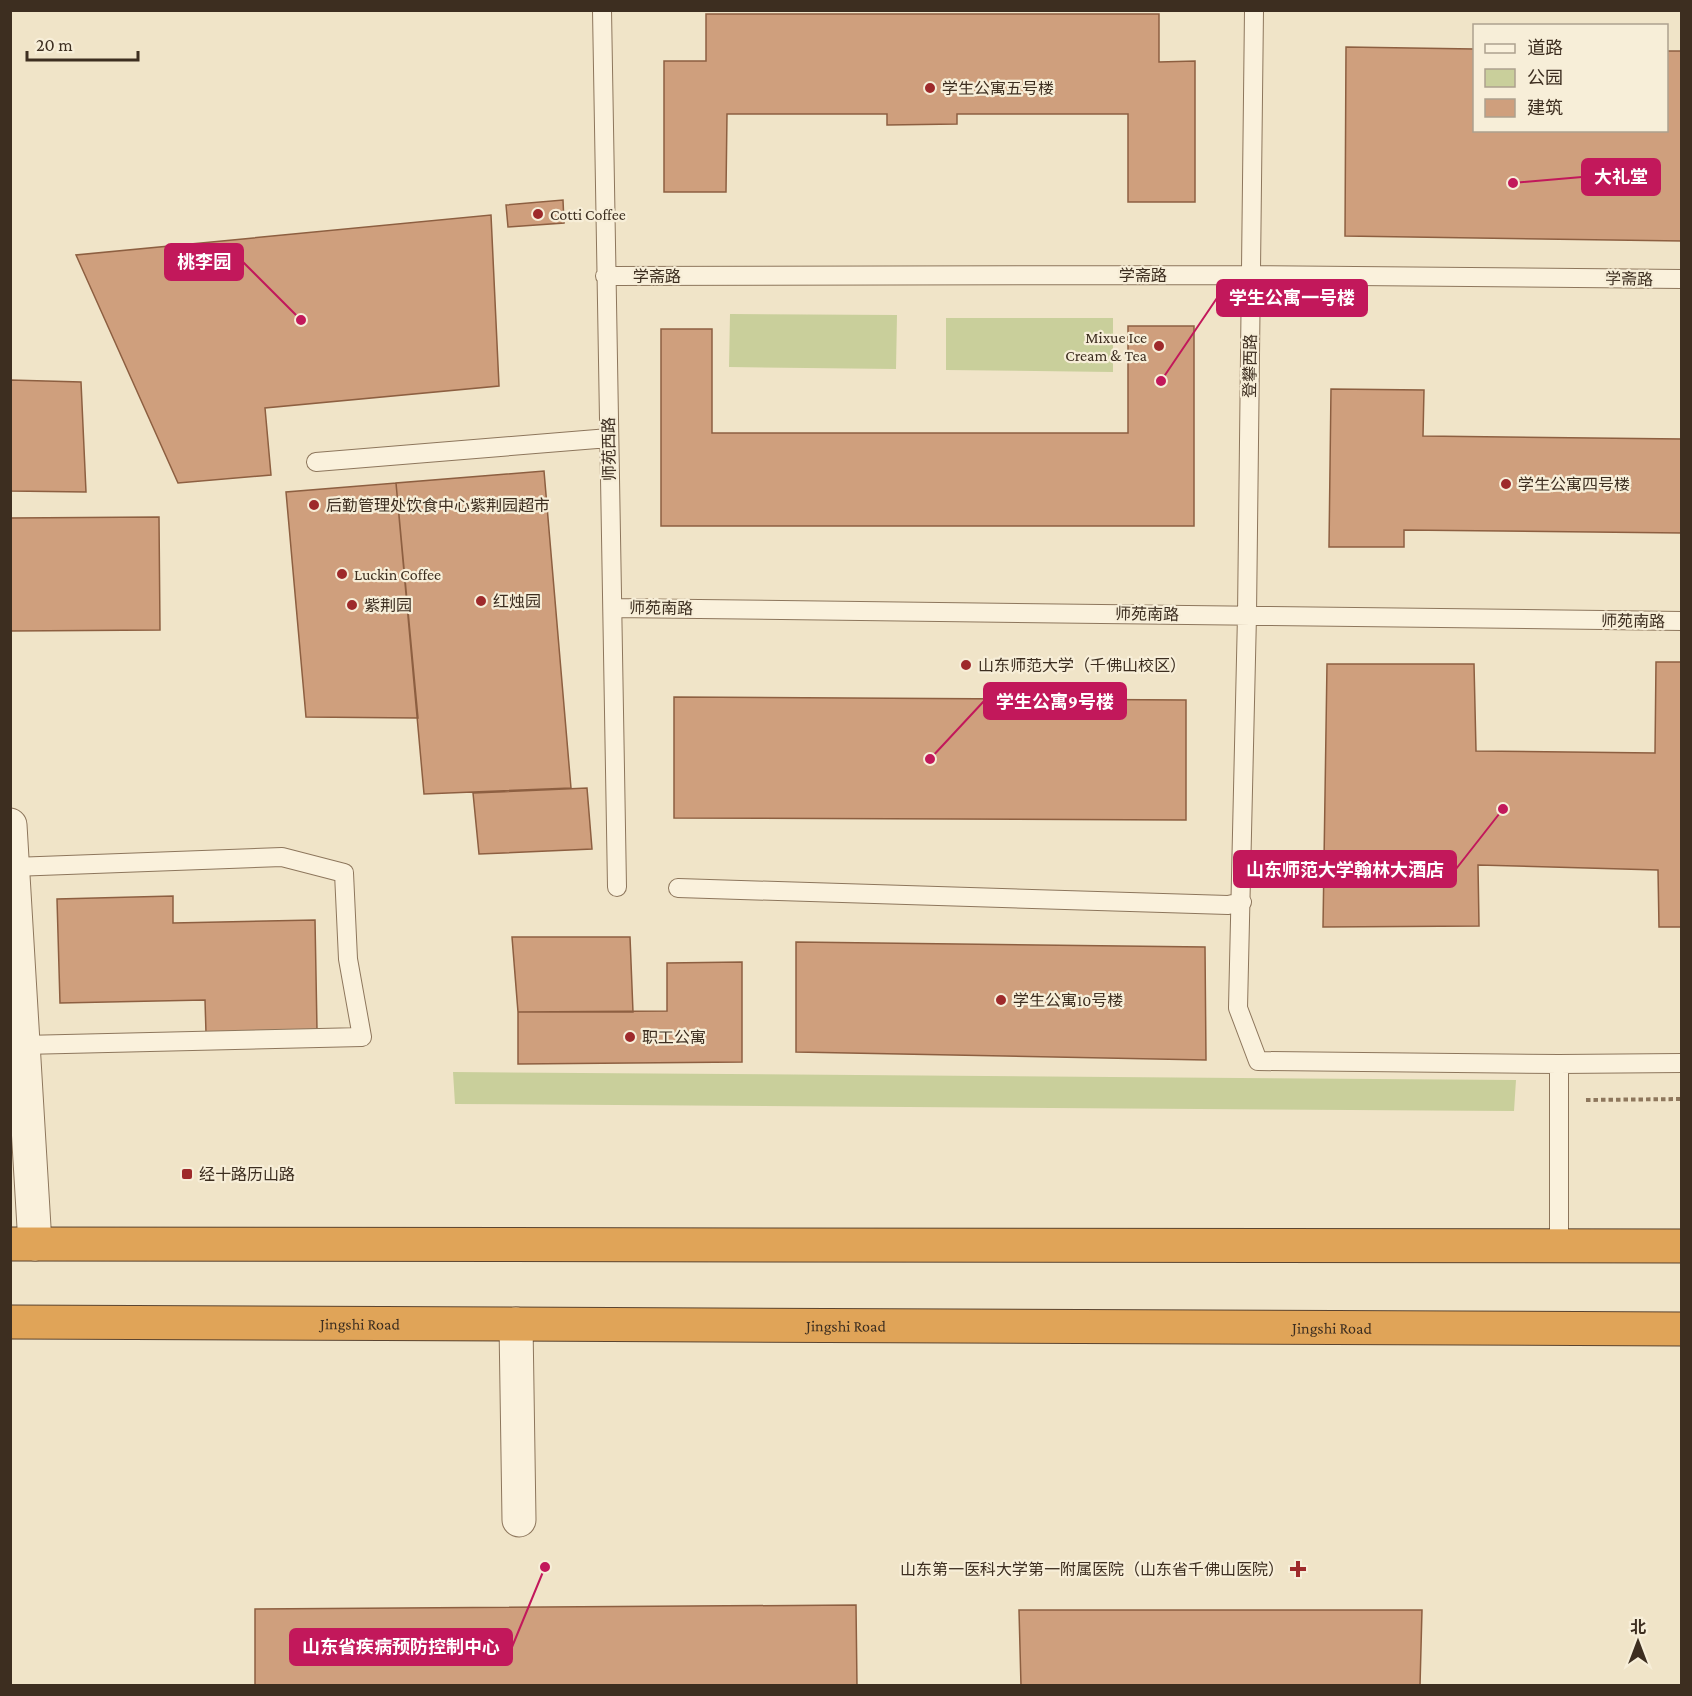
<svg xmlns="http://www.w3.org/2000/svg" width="1692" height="1696" font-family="'Crimson Pro','Noto Sans SC',serif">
<rect width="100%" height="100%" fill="#f0e4c8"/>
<!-- green -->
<path fill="#c9cf9b" d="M730,314L897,315L896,369L729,367Z
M946,318H1113V372L946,370Z
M453,1072L1516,1080L1514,1111L455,1104Z"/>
<!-- building -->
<path fill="#cf9f7d" stroke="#8d5f41" stroke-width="1.5" d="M706,14H1159V62L1195,61V202H1128V114H957V124L887,125V114H727L726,192H664V61H706Z
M1346,47L1474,49V130H1666V51H1682V241L1345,236Z
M563,200L564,223L508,227L506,205Z
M491,215L499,386L265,408L271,475L178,483L76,255Z
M1128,326H1194V526H661V329H712V433H1128Z
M10,380L81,382L86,492L10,491Z
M1331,389L1424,390L1423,436L1682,439V533L1404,530V547H1329Z
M544,471L571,788L424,794L396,483Z
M396,483L418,718L306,717L286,492Z
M159,517L160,630L10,631V518Z
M1656,662H1682V927H1659L1658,870L1478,865L1479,926L1323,927L1327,664H1474L1476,751L1655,753Z
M674,697L1186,700V820L674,818Z
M587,788L592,849L479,854L473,793Z
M173,896V923L315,920L317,1030L206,1033L205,1000L60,1003L57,899Z
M512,937H630L633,1012H518Z
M796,942L1205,947L1206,1060L796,1052Z
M742,962V1062L518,1064V1012L667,1011V963Z
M856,1605L857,1686H255V1609Z
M1019,1610H1422L1420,1686H1021Z"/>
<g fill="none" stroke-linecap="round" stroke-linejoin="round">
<defs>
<path id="lane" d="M602,10C605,303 613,595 617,887
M1254,10L1247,615L1238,1008L1258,1061L1559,1064
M605,276L1251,275L1682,279
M316,462L609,438
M613,608L1682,621
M13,867L282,857L344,873L348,959L362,1037L23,1045
M678,888L1228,905L1242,902
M1559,1245V1064L1682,1063"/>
<path id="street" d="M10,825L35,1244
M516,1324L519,1520"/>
<g id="highway">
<path d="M10,1244L1682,1246"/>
<path id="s1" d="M10,1322L1682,1329"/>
</g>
</defs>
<!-- lane casing -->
<use href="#lane" stroke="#8d765c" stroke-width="20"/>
<!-- street casing -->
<use href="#street" stroke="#8d765c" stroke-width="35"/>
<!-- highway casing -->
<use href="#highway" stroke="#5b4430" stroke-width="35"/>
<!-- path -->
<path stroke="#8d765c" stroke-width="4" stroke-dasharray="4.5 3" stroke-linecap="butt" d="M1586,1100L1682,1099"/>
<!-- lane -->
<use href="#lane" stroke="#faf1dc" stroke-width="18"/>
<!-- street -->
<use href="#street" stroke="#faf1dc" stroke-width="33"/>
<!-- highway -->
<use href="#highway" stroke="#e0a458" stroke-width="33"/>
</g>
<!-- markers -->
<g fill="#9e2a2b" stroke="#f7eed8" stroke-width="2">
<circle cx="930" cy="88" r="6"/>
<circle cx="538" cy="214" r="6"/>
<circle cx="1159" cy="346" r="6"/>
<circle cx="1506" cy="484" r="6"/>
<circle cx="314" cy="505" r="6"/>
<circle cx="342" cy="574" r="6"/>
<circle cx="481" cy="601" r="6"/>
<circle cx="352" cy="605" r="6"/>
<circle cx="966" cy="665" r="6"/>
<circle cx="1001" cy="1000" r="6"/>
<circle cx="630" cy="1037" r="6"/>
<rect x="181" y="1168" width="12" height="12" rx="3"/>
<path d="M1295 1560h6v6h6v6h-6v6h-6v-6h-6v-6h6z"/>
</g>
<g text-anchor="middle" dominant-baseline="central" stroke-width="4.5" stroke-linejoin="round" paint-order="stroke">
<!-- poi labels -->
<g font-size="16" fill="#3d2e20" stroke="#f7eed8" text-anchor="start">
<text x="942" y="88">学生公寓五号楼</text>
<text x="550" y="214">Cotti Coffee</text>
<text x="1147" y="337" text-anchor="end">Mixue Ice<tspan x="1147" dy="18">Cream &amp; Tea</tspan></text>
<text x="1518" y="484">学生公寓四号楼</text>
<text x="326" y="505">后勤管理处饮食中心紫荆园超市</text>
<text x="354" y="574">Luckin Coffee</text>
<text x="493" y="601">红烛园</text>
<text x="364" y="605">紫荆园</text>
<text x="978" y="665">山东师范大学（千佛山校区）</text>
<text x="1013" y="1000">学生公寓10号楼</text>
<text x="642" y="1037">职工公寓</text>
<text x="199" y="1174">经十路历山路</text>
<text x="1284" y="1569" text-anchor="end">山东第一医科大学第一附属医院（山东省千佛山医院）</text>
</g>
<!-- street labels -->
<g font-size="16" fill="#3d2e20" stroke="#f7eed8">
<text x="1143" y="275">学斋路</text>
<text x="657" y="276">学斋路</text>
<text transform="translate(1629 279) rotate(1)">学斋路</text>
<text transform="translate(1250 366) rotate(-89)">登攀西路</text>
<text transform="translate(609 449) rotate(-91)">师苑西路</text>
<text transform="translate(661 608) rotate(1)">师苑南路</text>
<text transform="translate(1147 614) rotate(1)">师苑南路</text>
<text transform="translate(1633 621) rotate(1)">师苑南路</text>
<text stroke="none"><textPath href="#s1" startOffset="350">Jingshi Road</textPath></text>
<text stroke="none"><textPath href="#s1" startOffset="836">Jingshi Road</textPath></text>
<text stroke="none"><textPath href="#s1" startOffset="1322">Jingshi Road</textPath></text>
</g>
</g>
<!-- callouts -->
<path fill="none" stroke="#c2185b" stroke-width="2" d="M1513 183L1582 177M301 320L243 262M1161 381L1217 298M930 759L984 701M1503 809L1456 869M545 1567L512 1647"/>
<g fill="#c2185b" stroke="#f7eed8" stroke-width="2">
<circle cx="1513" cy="183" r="6"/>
<circle cx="301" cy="320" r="6"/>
<circle cx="1161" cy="381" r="6"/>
<circle cx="930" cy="759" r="6"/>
<circle cx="1503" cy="809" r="6"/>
<circle cx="545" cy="1567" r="6"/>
</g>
<g fill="#c2185b" stroke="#c2185b" stroke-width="2">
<rect x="1582" y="159" width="78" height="36" rx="6"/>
<rect x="165" y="244" width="78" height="36" rx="6"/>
<rect x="1217" y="280" width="150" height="36" rx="6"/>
<rect x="984" y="683" width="142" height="36" rx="6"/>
<rect x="1234" y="851" width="222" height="36" rx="6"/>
<rect x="290" y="1629" width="222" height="36" rx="6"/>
</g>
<g font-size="18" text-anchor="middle" font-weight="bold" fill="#fff">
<text x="1621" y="183">大礼堂</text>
<text x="204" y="268">桃李园</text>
<text x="1292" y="304">学生公寓一号楼</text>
<text x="1055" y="708">学生公寓9号楼</text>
<text x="1345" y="876">山东师范大学翰林大酒店</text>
<text x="401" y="1653">山东省疾病预防控制中心</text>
</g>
<!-- border -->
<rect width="1692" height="1696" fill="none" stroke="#3d2e20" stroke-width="24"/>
<!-- legend -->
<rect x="1473" y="24" width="195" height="108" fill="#f7eed8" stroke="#ada18e" stroke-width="1.5"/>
<rect x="1485" y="44" width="30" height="9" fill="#faf1dc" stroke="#ada18e" stroke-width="1.5"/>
<text x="1527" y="54" font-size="18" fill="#3d2e20">道路</text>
<rect x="1485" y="69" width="30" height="18" fill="#c9cf9b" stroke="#ada18e" stroke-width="1.5"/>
<text x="1527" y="84" font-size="18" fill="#3d2e20">公园</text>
<rect x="1485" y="99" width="30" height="18" fill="#cf9f7d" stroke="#ada18e" stroke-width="1.5"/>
<text x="1527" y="114" font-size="18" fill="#3d2e20">建筑</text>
<!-- north arrow -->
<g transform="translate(1638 1642)" stroke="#f7eed8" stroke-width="4.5" paint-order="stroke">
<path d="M0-4.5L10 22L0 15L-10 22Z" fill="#3d2e20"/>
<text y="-9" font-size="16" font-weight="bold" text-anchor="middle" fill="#3d2e20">北</text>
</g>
<!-- scale -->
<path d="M27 51v9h111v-9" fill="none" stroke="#3d2e20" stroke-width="3"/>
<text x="36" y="51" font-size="18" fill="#3d2e20" stroke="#f7eed8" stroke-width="4.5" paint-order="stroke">20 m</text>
</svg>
